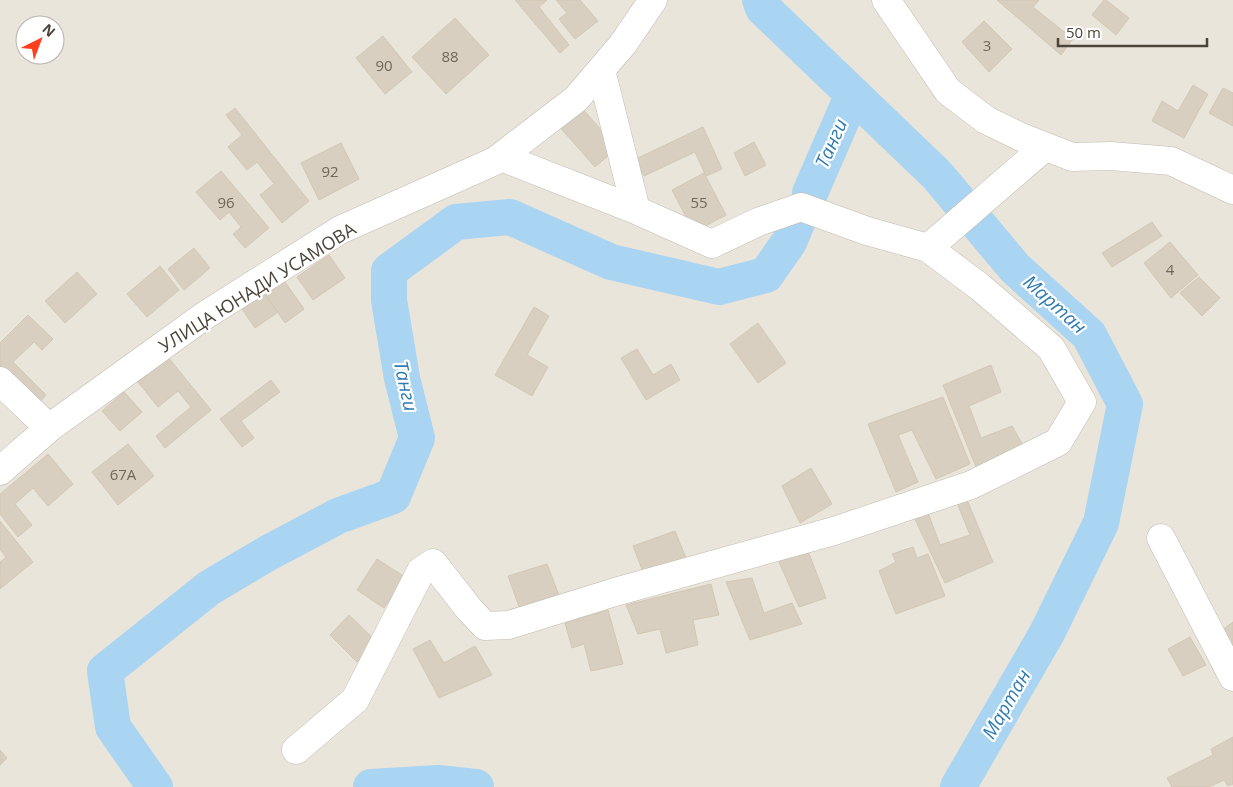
<svg xmlns="http://www.w3.org/2000/svg" width="1233" height="787" font-family="'Open Sans',sans-serif">
<rect width="100%" height="100%" fill="#f6f3ec"/>
<!-- residential -->
<path fill="#eae5da" fill-rule="evenodd" d="M0,0H1233V787H0ZM25,25H55V55H25Z"/>
<g fill="none" stroke-linecap="round" stroke-linejoin="round">
<!-- river -->
<path stroke="#a9d4f2" stroke-width="36" d="M760,0L763,8L937,175L1015,268L1089,335L1125,404L1101,523L1047,633L958,787
M810,193L853,94
M155,787L113,727L105,671L209,588L268,553L338,516L393,496L417,438L402,378L389,300V271L456,222L510,217L611,262L719,287L766,275L789,242L797,223
M371,787L438,783L476,787"/>
</g>
<!-- building -->
<path fill="#d8cfc1" stroke="#d3c7b4" d="M515,0H547L539,7L569,45L560,53Z
M556,0H580L598,21L575,39L559,19L567,13Z
M997,0H1039L1033,7L1073,39L1061,55Z
M1104,0H1106L1129,18L1116,35L1092,15Z
M455,18L489,55L446,94L412,57Z
M984,21L1012,49L989,72L962,42Z
M383,36L412,72L385,94L356,58Z
M1193,85L1208,94L1184,138L1152,121L1162,101L1178,111Z
M1223,88L1233,93V126L1209,113Z
M580,106L617,148L595,167L558,125Z
M235,108L309,201L282,223L260,195L274,184L257,162L247,170L228,147L242,135L226,115Z
M703,127L722,169L706,176L695,152L644,176L636,159Z
M754,142L766,165L745,176L734,153Z
M341,143L359,179L319,200L301,163Z
M221,171L269,228L245,248L233,234L241,227L229,212L220,220L196,192Z
M704,173L726,215L694,232L672,190Z
M1152,222L1162,236L1112,267L1102,253Z
M1170,242L1198,275L1171,298L1144,263Z
M194,248L210,268L184,290L168,269Z
M329,255L345,278L313,300L297,277Z
M160,266L179,290L147,317L127,294Z
M77,272L97,294L65,323L45,301Z
M280,275L304,309L285,323L261,288Z
M1199,277L1220,298L1202,316L1180,293Z
M264,293L278,312L255,328L242,309Z
M534,307L549,316L527,355L548,367L532,396L495,375Z
M28,315L53,339L42,350L34,342L13,362L46,395L36,406L0,370V343Z
M758,323L786,363L758,383L730,344Z
M637,349L653,375L671,364L680,380L646,400L621,358Z
M168,357L211,410L165,448L156,436L191,407L178,391L158,407L138,382Z
M991,365L1001,392L969,406L981,438L1012,426L1024,447L976,467L943,385Z
M271,380L280,392L241,421L254,438L242,447L220,419Z
M124,392L142,412L120,431L102,411Z
M943,397L970,464L936,479L912,430L898,435L918,482L896,492L868,424Z
M128,444L154,476L118,505L92,472Z
M48,454L73,484L48,506L33,488L15,504L32,525L18,537L0,514V494Z
M811,468L832,504L800,523L782,486Z
M965,495L993,562L945,583L913,515L927,510L940,545L970,535L955,498Z
M0,521L33,562L0,589V562L6,557L0,549Z
M675,531L688,563L645,577L633,546Z
M913,547L917,558L928,554L945,596L896,614L879,571L896,562L892,554Z
M808,551L826,598L799,607L779,562Z
M377,559L405,577L384,608L357,590Z
M547,564L562,603L522,615L508,576Z
M752,578L764,613L792,603L802,624L750,640L726,582Z
M711,584L719,615L693,620L698,645L666,653L660,629L638,634L626,605Z
M608,610L623,664L591,671L584,644L572,648L565,623Z
M349,615L377,642L357,662L330,635Z
M1233,622V647L1221,631Z
M1190,637L1206,665L1183,676L1168,649Z
M430,640L444,663L475,646L492,675L439,698L413,649Z
M1233,737V784L1228,786L1224,780L1209,787H1172L1167,778L1213,755L1211,749Z
M0,750L7,758L0,765Z"/>
<g fill="none" stroke-linecap="round" stroke-linejoin="round">
<defs>
<path id="minor" d="M886,0L948,91L986,120L1021,137L1072,157L1111,156L1171,161L1233,190
M601,70L636,210
M501,157L636,210L712,244L758,222L801,207L867,231L928,248
M0,381L49,428
M0,471L49,428L204,316L340,230L495,161L576,99L623,44L653,0
M1161,538L1233,677
M296,750L355,700L421,571L433,563L469,609L485,626L509,625L615,592L834,531L971,485L1058,442L1082,402L1051,348L980,287L928,248L1045,147"/>
</defs>
<!-- minor casing -->
<use href="#minor" stroke="#c2bbae" stroke-width="29"/>
<!-- minor -->
<use href="#minor" stroke="#fff" stroke-width="28"/>
</g>
<g text-anchor="middle" dominant-baseline="central" stroke-width="4.5" stroke-linejoin="round" paint-order="stroke">
<!-- number labels -->
<g font-size="15" fill="#6e675b">
<text x="987" y="45">3</text>
<text x="450" y="56">88</text>
<text x="384" y="65">90</text>
<text x="330" y="171">92</text>
<text x="226" y="202">96</text>
<text x="699" y="202">55</text>
<text x="1170" y="269">4</text>
<text x="123" y="474">67А</text>
</g>
<!-- street labels -->
<g font-size="18" fill="#4b4439" stroke="#fff">
<text transform="translate(257 287) rotate(-32)">УЛИЦА ЮНАДИ УСАМОВА</text>
</g>
<!-- water labels -->
<g font-size="19" font-style="italic" fill="#2e7ab2" stroke="#fff">
<text transform="translate(831 143) rotate(-66)">Танги</text>
<text transform="translate(1055 304) rotate(42)">Мартан</text>
<text transform="translate(406 386) rotate(78)">Танги</text>
<text transform="translate(1006 704) rotate(-60)">Мартан</text>
</g>
</g>
<!-- north arrow -->
<g transform="translate(40 40) rotate(42)"><circle r="24" fill="#ffffff" stroke="#b7b4b0"/>
<path d="M0-4L9 19L0 12L-9 19Z" fill="#fc3f1d"/>
<text y="-8" font-size="14" font-weight="bold" text-anchor="middle" fill="#4b4439">N</text>
</g>
<!-- scale -->
<path d="M1058 38v8h149v-8" fill="none" stroke="#4b4439" stroke-width="2.5"/>
<text x="1066" y="38" font-size="15" fill="#4b4439" stroke="#ffffff" stroke-width="4" paint-order="stroke">50 m</text>
</svg>
